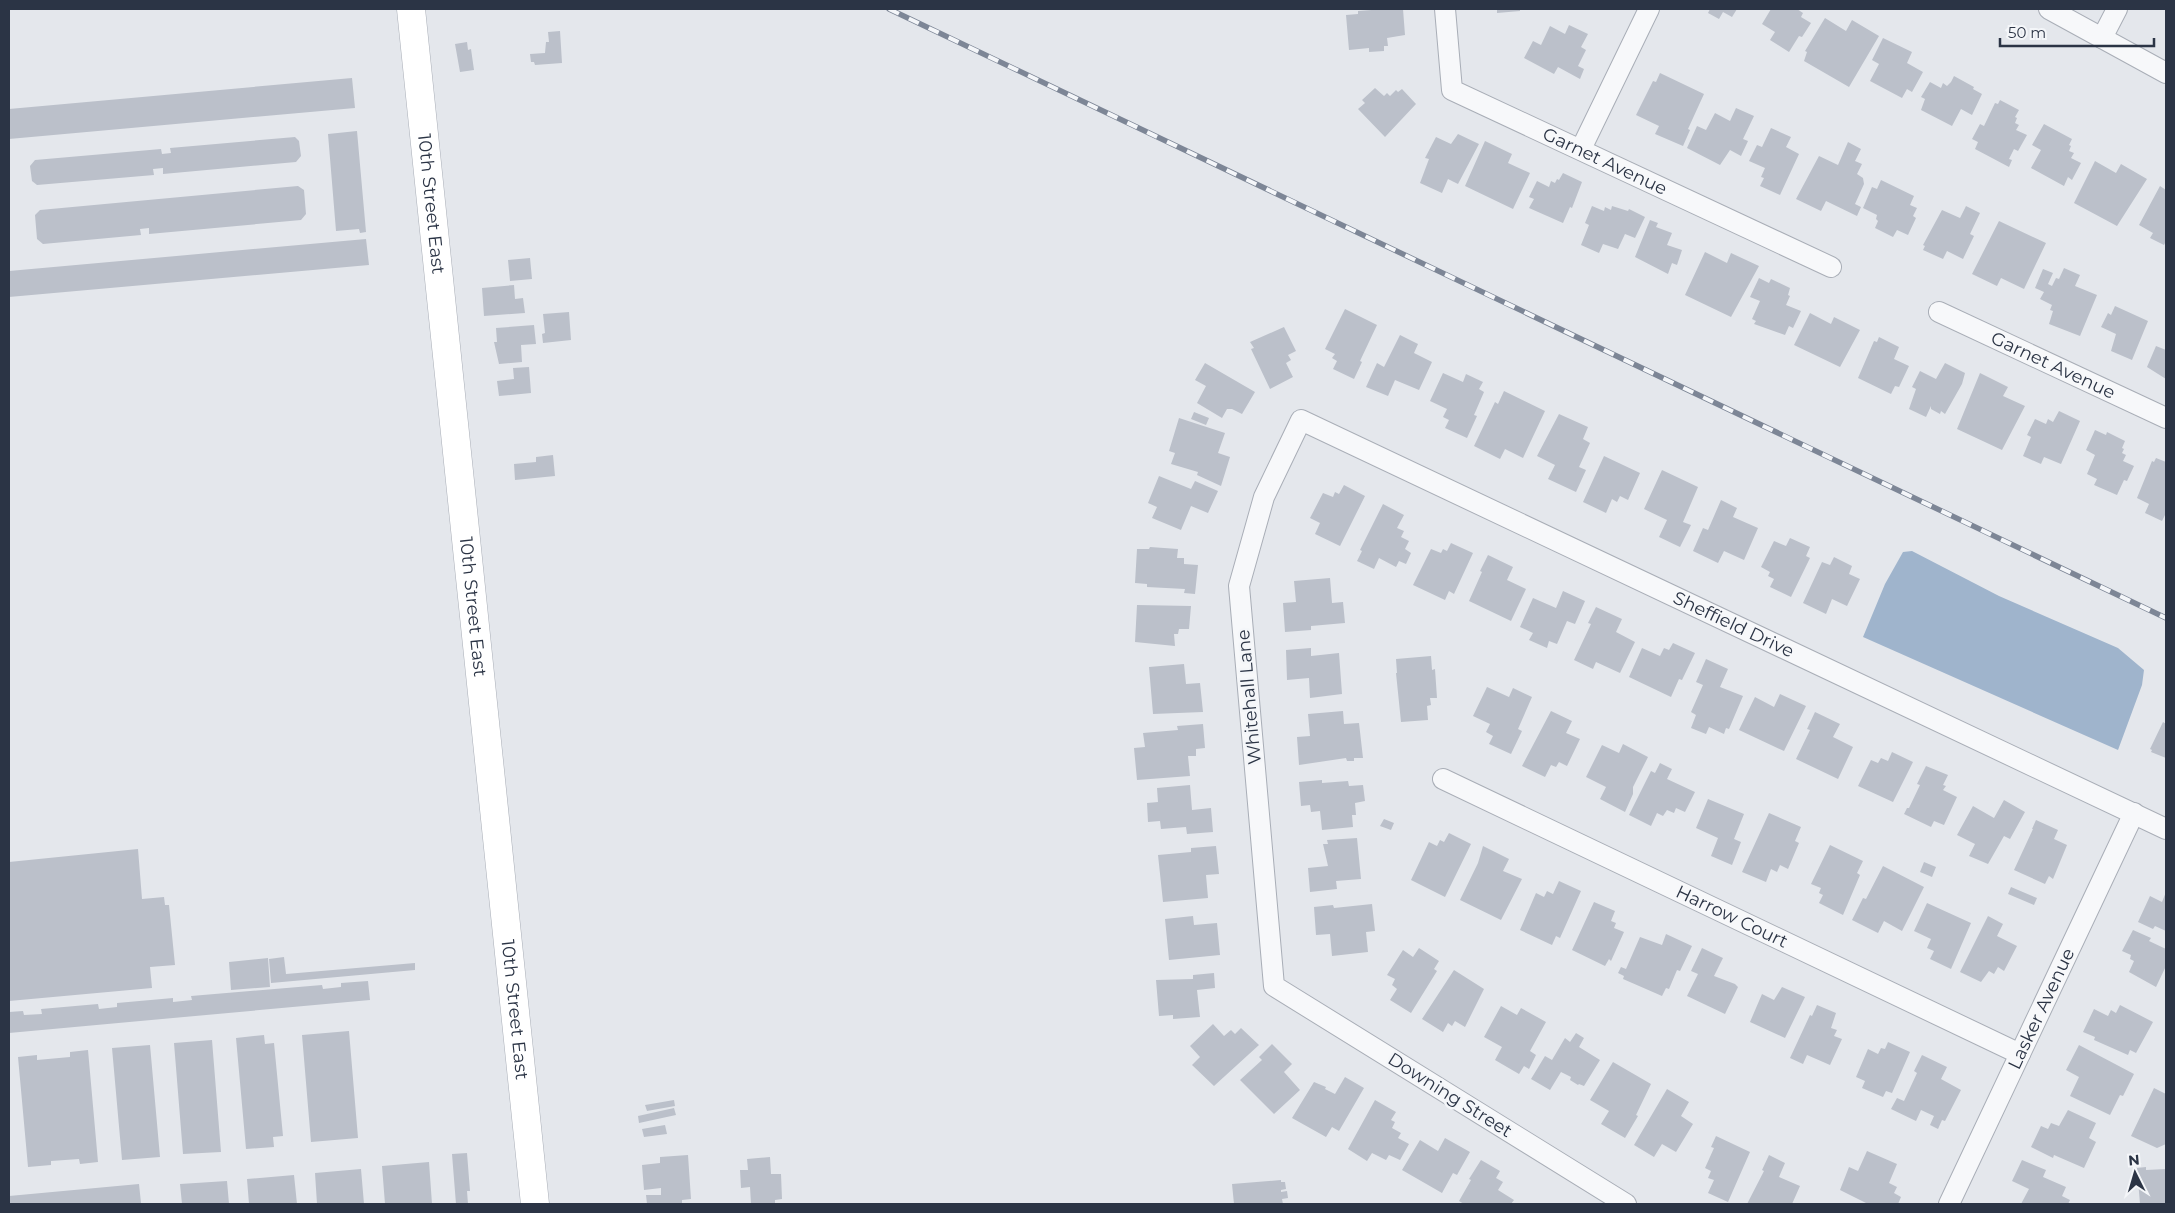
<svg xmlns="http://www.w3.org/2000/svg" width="2175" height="1213" font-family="Montserrat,sans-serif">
<rect width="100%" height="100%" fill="#e4e7ec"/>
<!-- water -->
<path fill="#9fb4cc" d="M1912,551L1999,596L2118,648L2144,670L2142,685L2118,750L1863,637L1885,584L1903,552Z"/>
<!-- building -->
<path fill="#bbc0ca" d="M1385,9H1403L1405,35L1387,38L1388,46H1384V51L1369,52V48L1349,50L1346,15L1358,14V11Z
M1497,9H1520V11L1497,13Z
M1710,9H1737L1732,17L1723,12L1719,19L1708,13Z
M1771,9H1797L1803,13L1801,17L1811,23L1802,37L1799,36L1789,52L1770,40L1775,32L1762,24Z
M1825,18L1846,31L1852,20L1879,36L1849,87L1804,61L1807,52L1805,51Z
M1569,25L1588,34L1581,47L1586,50L1578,66L1584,69L1580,79L1558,67L1554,74L1524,58L1533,41L1541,45L1550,26L1565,34Z
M560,31L562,63L535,65L534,62H531L530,54L545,53L546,42H549L548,32Z
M1883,38L1912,52L1907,63L1923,72L1912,92L1907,89L1902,98L1870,81L1879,64L1872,60Z
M467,42L468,50L471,49L474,70L460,72L455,44Z
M1660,73L1704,94L1688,129L1690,130L1683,146L1655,134L1659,126L1636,115L1653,81L1656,82Z
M1954,76L1974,87L1973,89L1982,94L1972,115L1961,109L1952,126L1921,110L1925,99L1921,97L1930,82L1941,88L1943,83L1947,86L1951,82Z
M352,78L355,108L9,139V109Z
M1375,88L1384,96L1387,93L1390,96L1396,90L1398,92L1402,89L1416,104L1385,137L1358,109L1365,103L1362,100Z
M2000,100L2019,110L2015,117L2017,118L2015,123L2019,125L2016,130L2027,135L2018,151L2014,149L2009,159L2012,160L2009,167L1975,149L1978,142L1972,139L1980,124L1984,126L1995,103L1998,104Z
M1736,108L1754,116L1743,139L1748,141L1741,156L1730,150L1720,165L1687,148L1697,126L1706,130L1715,113L1730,121Z
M2044,124L2072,139L2069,145L2071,146L2069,151L2074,153L2071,158L2081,163L2072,180L2068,177L2064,186L2031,168L2041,150L2032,145Z
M1771,128L1791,137L1786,147L1799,154L1780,195L1760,186L1764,178L1761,177L1765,168L1749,161L1757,145L1762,147Z
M357,131L366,232L360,233L359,229L336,231L328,134Z
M1458,134L1479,144L1458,184L1448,179L1442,193L1420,183L1429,159L1425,158L1436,137L1451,144Z
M295,137L299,141L301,156L296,162L163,174V168L153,169L154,175L37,185L32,181L30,166L35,160L161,149L162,154L171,153L170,148Z
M1485,141L1512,154L1508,163L1530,173L1513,209L1465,186Z
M1848,142L1861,149L1855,161L1862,164L1857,174L1863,178L1864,184L1855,204L1861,207L1857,216L1826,201L1821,211L1796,199L1819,156L1838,165Z
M2095,161L2116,173L2121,164L2147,179L2117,226L2074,203Z
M1563,173L1582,182L1572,208L1570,207L1563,223L1529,208L1534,199L1529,197L1537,181L1549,187L1551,181L1555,183L1557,179L1559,180Z
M1881,180L1914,196L1910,205L1917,208L1913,216L1916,218L1908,235L1897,230L1893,237L1875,228L1878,221L1876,219L1877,215L1863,208L1872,187L1877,189Z
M298,186L304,190L306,214L301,220L149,234V228L140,229L141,235L43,244L37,239L35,215L40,210Z
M2160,186L2166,190V241L2164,245L2150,238L2153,233L2139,225Z
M1592,206L1604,211L1605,207L1611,210L1612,206L1628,211L1629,209L1645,217L1635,238L1625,234L1618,249L1603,244L1599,253L1581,245L1589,225L1585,223Z
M1966,206L1980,213L1970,234L1974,236L1963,259L1947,251L1943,259L1923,250L1925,246L1923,245L1942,210L1960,218Z
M1650,220L1658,223L1656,227L1672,233L1667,245L1682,250L1677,265L1672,263L1668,274L1635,257Z
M1999,221L2046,243L2024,289L2001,278L1997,286L1972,274Z
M366,239L369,265L9,297V271Z
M1705,252L1727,263L1731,253L1759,266L1731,317L1685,295Z
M530,258L532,279L510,281L508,260Z
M2064,268L2080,275L2075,286L2097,295L2080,336L2049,324L2053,311L2050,310L2052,305L2040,299L2044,292L2035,288L2043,269L2053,273L2048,284L2052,286L2056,278L2059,279Z
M1759,278L1769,283L1771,279L1790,288L1788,295L1790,296L1786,305L1801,311L1793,328L1789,326L1785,335L1754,324L1756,321L1752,319L1760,301L1750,297Z
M514,285L515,299L523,298L525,313L484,316L482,288Z
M2115,306L2148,321L2132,360L2111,351L2116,334L2101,327L2108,313L2111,315Z
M1345,309L1377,325L1360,361L1362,362L1354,379L1333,369L1337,361L1332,358L1335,354L1325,349Z
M569,312L571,340L543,343L542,334L545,333L543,314Z
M1810,313L1831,324L1834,317L1860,330L1840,367L1794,345Z
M534,325L536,344L521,345L522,362L499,364L494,342H497L496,328Z
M1284,327L1296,351L1288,355L1291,360L1286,363L1293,377L1270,389L1251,349L1254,348L1250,342Z
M1400,335L1418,344L1414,353L1432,362L1419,390L1395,380L1388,396L1366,387L1377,363L1384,367Z
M1879,337L1899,347L1894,359L1909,366L1899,387L1895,386L1891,394L1858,378L1874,341L1877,342Z
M2156,346L2166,350V379L2147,367Z
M1205,363L1255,392L1242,414L1232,409H1227L1222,418L1197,403L1206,386L1195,380Z
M1945,363L1965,373L1962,384L1945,414L1941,411L1940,414L1931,409V406L1926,417L1909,409L1916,389L1912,387L1920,371L1936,379Z
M529,367L531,393L499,396L497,381L514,379L513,368Z
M1443,373L1463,382L1466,374L1483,382L1479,389L1484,392L1474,415L1477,416L1467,438L1445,428L1449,420L1443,417L1447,409L1430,401Z
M1980,373L2008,387L2003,396L2025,406L2002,450L1957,429Z
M1504,391L1545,411L1523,458L1505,449L1500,459L1474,446L1495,402L1498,404Z
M2059,411L2080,421L2061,464L2044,457L2041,464L2023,456L2031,437L2027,435L2035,419L2046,424L2048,419L2053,422Z
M1194,412L1209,418L1206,425L1191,419Z
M1559,414L1588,427L1583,439L1590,443L1579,467L1586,470L1576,492L1548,479L1555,465L1537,456Z
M1179,418L1225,433L1218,453L1230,457L1221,486L1197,475L1198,472L1171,464L1175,453L1169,451Z
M2095,430L2106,435L2107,432L2125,441L2122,448L2124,449L2122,453L2126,455L2123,461L2134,466L2127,481L2124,480L2117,495L2094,485L2097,479L2087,474L2095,455L2086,450Z
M553,455L555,476L515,480L514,464L536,462V457Z
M1604,456L1640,473L1628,500L1620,496L1617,502L1612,499L1606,513L1583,502Z
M2156,458L2166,462V513L2162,521L2145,513L2149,504L2137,498L2152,461L2154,462Z
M1662,470L1698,487L1683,522L1691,525L1680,547L1659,537L1667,520L1644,509Z
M1159,476L1191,489L1195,481L1218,491L1208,513L1191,506L1181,530L1152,518L1157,507L1148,503Z
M1344,485L1365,496L1340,546L1315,534L1320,523L1310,518L1323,493L1333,497L1335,492L1339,494Z
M1721,500L1737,508L1733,517L1758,528L1744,560L1724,551L1718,563L1693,551L1703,528L1708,530Z
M1383,504L1404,515L1397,528L1404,531L1401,537L1409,541L1405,549L1411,553L1406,564L1399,561L1396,567L1379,558L1374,569L1357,561L1362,551L1360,550Z
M1790,538L1810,547L1806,556L1810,558L1791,597L1770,587L1774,579L1768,576L1770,572L1761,567L1774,541L1786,546Z
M1451,543L1473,553L1454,594L1449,591L1445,600L1413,585L1431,549L1441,553L1443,549L1447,551Z
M1150,547L1178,549L1177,558H1184V564L1198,565L1195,594L1184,593L1185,589L1147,587V584L1135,583L1137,549H1149Z
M1488,555L1513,567L1507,580L1526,589L1511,621L1469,601L1482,572L1480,571Z
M1834,557L1852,566L1849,574L1860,579L1847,606L1832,599L1826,614L1803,603L1822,562L1830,565Z
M1330,578L1332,603L1343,602L1345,623L1311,626V630L1285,632L1283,603L1296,602L1294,581Z
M1563,591L1585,601L1575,624L1567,621L1557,644L1549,641L1547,648L1529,640L1533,633L1520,627L1533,598L1556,608Z
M1137,605L1191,606L1189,629H1179L1178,634H1174L1175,646L1135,642Z
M1596,607L1622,619L1616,632L1635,642L1620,673L1596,662L1593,669L1574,660L1591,624L1588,623Z
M1673,643L1695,653L1682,680L1679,679L1671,697L1629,677L1642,648L1660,656L1664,648L1669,650Z
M1311,648V656L1339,653L1342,694L1310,698L1309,678L1287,680L1286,650Z
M1431,656L1432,670L1435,669L1437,698H1430L1431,705L1427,706L1428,720L1401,722L1396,673H1397L1396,659Z
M1706,659L1728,669L1720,687L1743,696L1729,729L1726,728L1724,734L1709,727L1706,734L1691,728L1696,715L1691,712L1703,685L1696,682Z
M1184,664L1186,684L1200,683L1203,712L1153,714L1149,667Z
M1487,687L1509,697L1513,688L1532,697L1518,729L1522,731L1511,754L1489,744L1493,736L1486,732L1490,724L1473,716Z
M1780,694L1806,706L1784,751L1739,730L1755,697L1774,707Z
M1343,711L1344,724L1359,723L1363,758H1354V761H1347L1346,758L1299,765L1297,737L1310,736L1308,714Z
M1551,711L1572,721L1566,733L1580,739L1567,766L1559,762L1556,767L1551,765L1545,777L1522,766Z
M1815,712L1840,724L1833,737L1853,747L1838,779L1796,759L1810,730L1807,729Z
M2163,722L2166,724V758L2151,752L2152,750L2150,749Z
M1203,724L1205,748L1196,749V756H1188L1190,776L1137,780L1134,748L1145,747L1143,733L1178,730L1177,726Z
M1623,744L1648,757L1633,787V794L1625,812L1600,799L1606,787L1586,777L1602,745L1619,753Z
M1892,752L1913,762L1893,802L1858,786L1871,760L1878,763L1881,758L1888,761Z
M1660,763L1672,769L1667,779L1695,792L1685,812L1676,808L1674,813L1667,810L1663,816L1657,813L1651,826L1629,815L1651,771L1655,773Z
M1926,766L1948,775L1943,785L1946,786L1943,790L1957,797L1944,825L1934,821L1931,827L1904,814L1907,808H1909L1920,785L1917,784Z
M1322,780V783L1348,781L1349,786L1363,785L1365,801L1355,803L1356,815H1352L1353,827L1322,830L1320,811L1311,812L1310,805L1301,806L1299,782Z
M1190,785L1192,810L1211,808L1213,832L1187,834L1186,827L1161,829L1160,821L1148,822L1147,803L1158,802L1157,788Z
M1708,799L1744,814L1734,839L1741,842L1732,865L1711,856L1718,838L1696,828Z
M2004,800L2025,812L2010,839L2004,836L1988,864L1969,856L1975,844L1957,835L1973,806L1994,818Z
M1769,813L1801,827L1795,841L1799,843L1788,869L1780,865L1777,872L1771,869L1766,882L1742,872Z
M1384,819L1394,823L1391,830L1380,826Z
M2036,820L2058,830L2054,839L2067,845L2053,879L2049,876L2045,884L2014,870L2033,829H2032Z
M1449,833L1471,844L1445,897L1411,880L1429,842L1437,846L1440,840L1444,842Z
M1357,838L1361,879L1336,881L1337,889L1310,892L1308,868L1328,866L1323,844H1328L1327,840Z
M1830,845L1863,861L1857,873L1860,875L1843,915L1819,903L1823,895L1819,893L1821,888L1811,884Z
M1216,846L1219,874L1206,875L1208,898L1163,902L1158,855L1191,852V848Z
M1483,846L1509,859L1503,871L1522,879L1501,920L1460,900L1478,863Z
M138,849L142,899L164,897L165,905H169L175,965L150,967L152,988L9,1001V862Z
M1924,862L1936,867L1932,877L1920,872Z
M1883,866L1924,887L1902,931L1884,921L1878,933L1852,920L1863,898L1866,899Z
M1559,881L1581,891L1560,938L1556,936L1552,945L1520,930L1536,893L1544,897L1547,891L1553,894Z
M2011,887L2037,898L2034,905L2008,894Z
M2166,892V931L2155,926L2153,929L2138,922L2150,896L2162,902Z
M1594,902L1615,911L1611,921L1616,923L1614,928L1624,932L1611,961L1609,959L1605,966L1572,950Z
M1927,903L1971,923L1951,969L1930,959L1934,951L1927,948L1931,939L1914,931Z
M1372,904L1375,931L1366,932L1368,952L1332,956L1330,934L1316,935L1314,907L1333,905L1334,908Z
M1193,916L1194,925L1217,923L1220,955L1169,960L1165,919Z
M1988,916L2003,924L1997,936L2017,946L2004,971L1998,967L1994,974L1989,971L1981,982L1960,972Z
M2133,930L2151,938L2149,941L2166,949V966L2156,987L2129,972L2134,961L2130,959L2131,955L2122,951Z
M1666,934L1692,946L1680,971L1677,970L1669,989L1666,988L1662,996L1623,979L1624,976L1618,973L1621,967L1626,969L1640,937L1662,945Z
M1419,948L1439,961L1434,969L1437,971L1411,1013L1390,1000L1397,989L1392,985L1395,979L1387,975L1403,950L1413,957Z
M1702,948L1723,958L1714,976L1735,984L1738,987L1725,1014L1687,996L1698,974L1691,971Z
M284,957L286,974L415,963V970L271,983L269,959Z
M268,958L270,987L231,990L229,962Z
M1454,970L1484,989L1465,1027L1455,1021L1452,1026L1448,1023L1443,1032L1422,1019Z
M1214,973L1215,988L1197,990L1200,1017L1173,1019V1015L1159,1016L1156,980L1193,979V975Z
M368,981L370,1000L9,1033V1012L23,1011L24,1015L42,1014L41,1009L98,1004L99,1009L117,1007V1003L173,998V1002L192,1000L191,996L322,985L323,989L341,987V983Z
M1782,987L1805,997L1785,1038L1750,1022L1762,994L1774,1000Z
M1817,1005L1836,1013L1831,1028L1837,1030L1834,1036L1842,1039L1830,1065L1807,1055L1803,1064L1790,1058L1810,1015L1812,1016Z
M2120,1005L2153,1022L2136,1053L2130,1050L2128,1055L2094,1040L2095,1037L2083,1032L2094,1009L2108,1016L2111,1010L2116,1013Z
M1501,1006L1517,1015L1521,1008L1546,1022L1530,1051L1536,1055L1529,1069L1524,1066L1519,1074L1495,1060L1502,1047L1484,1037Z
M1213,1024L1224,1036L1231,1030L1235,1034L1241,1028L1259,1045L1214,1086L1192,1065L1200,1057L1190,1046Z
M349,1031L358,1138L311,1142L302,1035Z
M1576,1033L1584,1038L1579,1047L1600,1060L1584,1086L1579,1084L1578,1085L1570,1080L1571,1077L1561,1072L1550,1090L1531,1079L1545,1056L1552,1060L1565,1038L1570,1042Z
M264,1035L265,1044L274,1043L283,1136L273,1137L274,1147L246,1149L236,1038Z
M212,1040L221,1152L183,1154L174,1043Z
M1888,1042L1910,1052L1892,1093L1886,1091L1883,1097L1862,1088L1865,1081L1856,1077L1868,1049L1878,1054L1881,1048L1885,1049Z
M1272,1044L1292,1064L1284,1072L1300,1090L1274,1114L1240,1080L1262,1060L1259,1057Z
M150,1045L160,1157L122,1160L112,1048Z
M2079,1045L2134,1074L2123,1096L2120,1095L2110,1115L2070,1096L2079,1077L2066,1070Z
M88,1050L98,1162L80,1164L79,1159L51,1161V1165L28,1167L18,1057L37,1055V1060L70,1057V1052Z
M1922,1055L1947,1067L1941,1079L1961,1090L1945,1121L1942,1120L1938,1129L1930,1125L1934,1116L1921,1110L1916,1121L1891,1109L1897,1098L1904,1101L1917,1073L1914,1071Z
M1613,1062L1651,1084L1636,1115L1638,1116L1625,1138L1601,1124L1609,1111L1590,1100Z
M1345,1077L1364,1088L1339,1131L1332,1127L1326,1137L1292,1118L1314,1082L1326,1087L1325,1089L1335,1094Z
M2154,1088L2166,1094V1144L2157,1148L2131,1136Z
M1667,1089L1689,1102L1681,1116L1693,1124L1676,1152L1662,1144L1654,1157L1634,1145Z
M674,1100L675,1106L647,1111L645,1105Z
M1375,1100L1396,1112L1391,1120L1395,1122L1392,1128L1401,1133L1398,1138L1409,1144L1400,1160L1389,1155L1386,1160L1372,1153L1367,1161L1348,1149Z
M674,1108L676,1115L639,1123L638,1116Z
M2068,1110L2096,1123L2089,1138L2096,1142L2084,1168L2054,1155L2053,1158L2031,1147L2041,1126L2048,1129L2051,1123L2059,1126Z
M665,1125L667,1134L644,1137L642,1129Z
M1716,1136L1750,1152L1728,1202L1708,1193L1714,1180L1708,1178L1711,1171L1705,1168L1714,1148L1711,1147Z
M1445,1138L1470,1152L1457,1175L1453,1173L1442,1193L1402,1170L1420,1140L1438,1151Z
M1867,1151L1897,1164L1889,1183L1897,1187L1894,1193L1901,1197L1898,1204H1868L1840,1190L1849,1167L1858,1171Z
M467,1153L470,1191H467L468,1204H456L452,1154Z
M688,1155L691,1199L682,1200V1204H647L646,1195H661V1188L644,1190L642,1165L660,1163V1157Z
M1769,1155L1785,1163L1779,1177L1800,1186L1792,1204H1747L1764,1171L1762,1170Z
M770,1157L771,1174H781L782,1199L775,1200V1204H751L750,1187L741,1188L740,1170H748L747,1159Z
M1481,1160L1500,1171L1496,1178L1503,1182L1498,1190L1514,1200L1511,1204H1464L1459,1201L1471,1180L1469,1179Z
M2022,1160L2046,1170L2043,1177L2066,1187L2062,1196L2070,1200L2068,1204H2021L2029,1189L2012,1181Z
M429,1162L432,1204H385L382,1166Z
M2146,1167V1170L2166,1169V1204H2140L2137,1168Z
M361,1169L364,1204H317L315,1173Z
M294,1175L297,1204H249L247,1179Z
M1281,1180V1182H1285L1286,1189L1281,1190V1192L1287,1191L1288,1198L1282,1199L1283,1204H1234L1232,1184Z
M227,1181L229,1204H182L180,1184Z
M139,1184L141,1203L9,1204V1196Z"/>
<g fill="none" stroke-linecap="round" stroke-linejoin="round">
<defs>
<g id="minor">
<path id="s1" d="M1445,9L1452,90L1831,267"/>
<path d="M2049,9L2166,73"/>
<path d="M2102,38L2117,9"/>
<path d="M1581,149L1649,9"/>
<path id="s2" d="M1939,312L2166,418"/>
<path id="s3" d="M1443,779L2020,1054"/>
<path id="s4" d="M1626,1204L1274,986L1239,586L1264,497L1301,420L2166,829"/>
<path id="s5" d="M1949,1204L2134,813"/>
</g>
<g id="secondary">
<path id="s6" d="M411,9L535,1204"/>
</g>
</defs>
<!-- minor casing -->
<use href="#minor" stroke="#a9aeb7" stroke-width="22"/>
<!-- secondary casing -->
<use href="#secondary" stroke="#a9aeb7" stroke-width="29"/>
<!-- minor -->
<use href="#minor" stroke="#f7f8fa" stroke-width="20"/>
<!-- secondary -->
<use href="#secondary" stroke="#fff" stroke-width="28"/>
<defs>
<path id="rail" d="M889,9L2166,618"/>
</defs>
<!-- rail casing -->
<use href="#rail" stroke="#7d8696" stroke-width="5.5"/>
<!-- rail -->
<use href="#rail" stroke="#f4f6f9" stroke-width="4" stroke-dasharray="11" stroke-linecap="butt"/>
</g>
<g text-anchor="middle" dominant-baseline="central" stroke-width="5" stroke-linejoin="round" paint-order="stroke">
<!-- street labels -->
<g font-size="18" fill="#2b3445" stroke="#f4f6f9">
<text stroke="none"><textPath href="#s1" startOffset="250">Garnet Avenue</textPath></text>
<text stroke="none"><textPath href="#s6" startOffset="196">10th Street East</textPath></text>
<text stroke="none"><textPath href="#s2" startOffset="126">Garnet Avenue</textPath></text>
<text stroke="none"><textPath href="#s6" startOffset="601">10th Street East</textPath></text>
<text stroke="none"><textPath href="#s4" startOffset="1472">Sheffield Drive</textPath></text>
<text transform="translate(1249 697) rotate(-95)">Whitehall Lane</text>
<text stroke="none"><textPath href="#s3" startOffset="320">Harrow Court</textPath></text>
<text stroke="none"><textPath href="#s6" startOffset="1006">10th Street East</textPath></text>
<text stroke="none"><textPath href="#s5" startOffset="216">Lasker Avenue</textPath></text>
<text transform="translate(1450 1095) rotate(32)">Downing Street</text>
</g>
</g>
<!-- border -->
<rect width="2175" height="1213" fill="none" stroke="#2b3445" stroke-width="20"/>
<!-- north arrow -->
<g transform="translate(2135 1173) rotate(355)" stroke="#f4f6f9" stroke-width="4" paint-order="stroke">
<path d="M0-4L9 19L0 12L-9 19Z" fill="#2b3445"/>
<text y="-8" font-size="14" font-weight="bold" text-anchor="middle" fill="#2b3445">N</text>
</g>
<!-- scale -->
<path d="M2000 38v8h154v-8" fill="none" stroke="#2b3445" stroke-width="2.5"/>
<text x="2008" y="38" font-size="15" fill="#2b3445" stroke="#f4f6f9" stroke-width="4" paint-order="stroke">50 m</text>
</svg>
